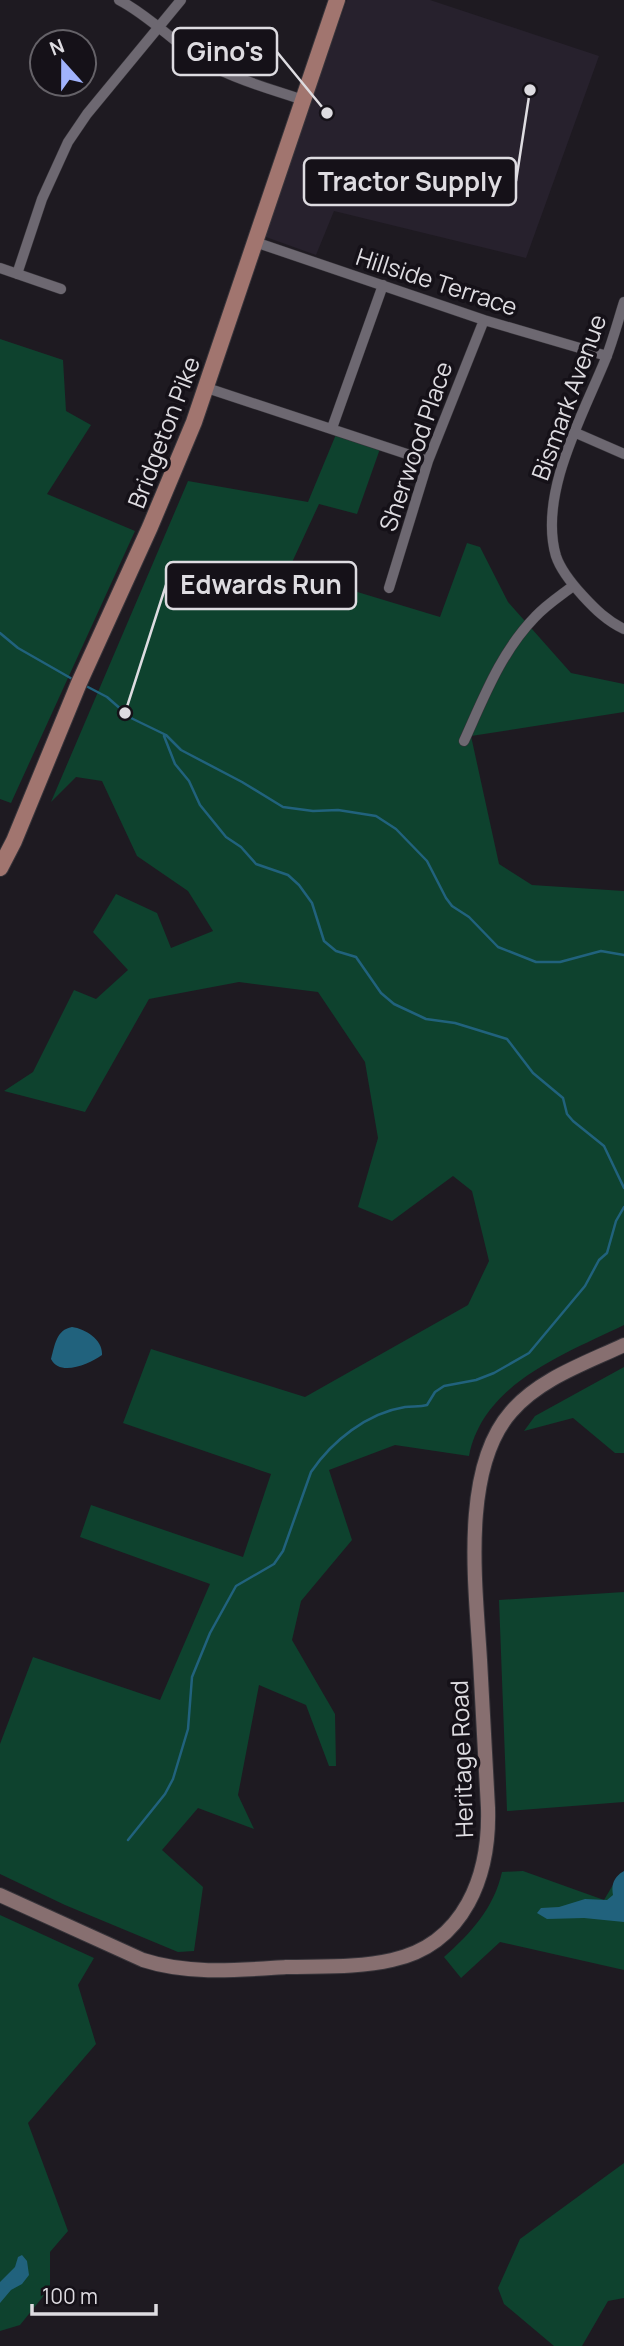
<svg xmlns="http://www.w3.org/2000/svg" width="624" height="2346" font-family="Manrope,sans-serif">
<rect width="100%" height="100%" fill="#1e1a21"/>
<!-- built -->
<path fill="#27212d" d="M347,0H430L599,56L526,258L334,211L316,255L263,236Z"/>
<!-- green -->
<path fill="#0e422e" d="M0,339L63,360L66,411L91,425L47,494L135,531L11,803L0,799Z
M337,432L381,446L357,514L319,504L288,571L440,617L467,543L480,547L508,602L571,673L624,684V712L471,736L499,864L532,885L624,891V1325C565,1354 483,1383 469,1456L395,1445L329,1470L352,1540L301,1601L292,1640L335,1714L336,1766H329L306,1705L259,1685L238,1795L254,1829L198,1808L162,1850L203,1887L194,1951L178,1952L65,1905L0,1874V1744L33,1657L160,1700L210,1584L80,1537L91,1505L243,1557L271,1474L123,1423L151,1349L305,1397L468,1305L489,1261L472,1191L453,1176L392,1221L358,1207L378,1138L365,1062L318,992L239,982L149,999L85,1112L4,1091L33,1072L74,990L96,999L128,970L93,932L116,894L157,913L171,948L213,931L188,891L137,856L102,781L76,777L51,802L188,481L308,502Z
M624,1367V1453H615L573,1418L524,1431L535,1416Z
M624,1592V1802L507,1811L499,1600Z
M523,1871L604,1900L620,1873H624V1970L500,1942L461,1978L444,1957C471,1933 494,1908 502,1872Z
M0,1915L94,1958L78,1985L96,2044L28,2123L68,2231L50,2252V2288L20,2325L0,2331Z
M624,2163V2298L608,2301L582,2346H554L504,2304L498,2288L520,2239Z"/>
<!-- water -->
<path fill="#21627d" d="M72,1327C86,1329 103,1340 102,1355C89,1364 60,1377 51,1359C55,1345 56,1330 72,1327Z
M624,1871V1922L584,1918L547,1919L537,1913L541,1908L559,1907L585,1899L607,1900L613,1895C611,1884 614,1877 624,1871Z
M22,2255L27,2261L29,2275L22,2284L11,2290L0,2303V2282L15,2267L18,2257Z"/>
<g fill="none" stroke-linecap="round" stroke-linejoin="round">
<!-- stream -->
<path stroke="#21627d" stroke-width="2.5" d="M0,633L18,648L74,680
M86,686L107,697L131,718L166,735L181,750L242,782L283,807L313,811L338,810L376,816L396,829L427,861L446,898L452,906L469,917L498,947L536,962H560L601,951L624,955
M164,736L175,764L189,781L200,805L226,837L241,847L256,864L288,875L299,885L312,903L324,941L336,951L356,957L381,993L394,1004L426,1019L455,1023L507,1039L533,1073L563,1098L567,1114L573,1121L604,1146L624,1188
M128,1840L165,1794L173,1779L188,1729L192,1677L210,1633L236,1586L274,1564L283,1551L311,1472C332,1441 367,1413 405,1407C413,1406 420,1407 427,1405L435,1392L444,1386L476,1380L494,1373L529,1353L585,1286L599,1260L607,1253L616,1221L624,1207"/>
<defs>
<path id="street" d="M119,0C154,18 180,50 216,68C243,82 274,90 303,100
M255,242L484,320L607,356
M0,268L61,289
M17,274L42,199L68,142L87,114L181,0
M624,302C618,321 613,340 606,358C583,415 538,494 556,556C561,571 572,584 583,596C595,609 607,621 624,629
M207,388L428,461
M332,428L383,285
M576,433L624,454
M389,588L428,461L484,320
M464,741C484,697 501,652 535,617C546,605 560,596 573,586"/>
<path id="secondary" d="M0,1895L143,1960C189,1975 239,1970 286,1967C320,1966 358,1968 392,1960C465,1944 490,1875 488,1808C485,1759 483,1709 480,1660C476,1589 460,1470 511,1412C539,1379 586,1363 624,1345"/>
<path id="primary" d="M0,868L14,841L79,683L150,527L194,422L337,0"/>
</defs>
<!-- street casing -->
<use href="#street" stroke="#37343a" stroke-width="11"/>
<!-- secondary casing -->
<use href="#secondary" stroke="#37343a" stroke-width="16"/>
<!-- primary casing -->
<use href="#primary" stroke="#37343a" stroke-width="18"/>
<!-- street -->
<use href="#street" stroke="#6d6871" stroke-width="10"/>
<!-- secondary -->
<use href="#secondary" stroke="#876f70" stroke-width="14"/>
<!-- primary -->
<use href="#primary" stroke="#a1756f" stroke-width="16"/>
</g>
<g text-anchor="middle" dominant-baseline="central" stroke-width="7" stroke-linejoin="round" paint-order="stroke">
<!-- street labels -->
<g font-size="24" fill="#dedce1" stroke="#151118">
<text transform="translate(437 281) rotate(18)">Hillside Terrace</text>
<text transform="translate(568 397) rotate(-70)">Bismark Avenue</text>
<text transform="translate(163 432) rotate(-69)">Bridgeton Pike</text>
<text transform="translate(415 446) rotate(-71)">Sherwood Place</text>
<text transform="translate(461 1759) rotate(-92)">Heritage Road</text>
</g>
</g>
<!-- callouts -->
<path fill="none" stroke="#dedce1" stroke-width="2.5" d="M327 113L277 52M530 90L516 181M125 713L166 585"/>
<g fill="#dedce1" stroke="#151118" stroke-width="2.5">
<circle cx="327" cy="113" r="7"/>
<circle cx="530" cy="90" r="7"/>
<circle cx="125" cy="713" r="7"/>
</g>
<g fill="#151118" stroke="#dedce1" stroke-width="2.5">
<rect x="173" y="28" width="104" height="47" rx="7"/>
<rect x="304" y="158" width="212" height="47" rx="7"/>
<rect x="166" y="562" width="190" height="47" rx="7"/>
</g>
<g font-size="26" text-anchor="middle" font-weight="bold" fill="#dedce1">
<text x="225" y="61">Gino's</text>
<text x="410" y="191">Tractor Supply</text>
<text x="261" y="594">Edwards Run</text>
</g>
<!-- north arrow -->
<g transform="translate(63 63) rotate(339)"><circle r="33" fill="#151118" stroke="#656268" stroke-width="2"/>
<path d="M0-5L12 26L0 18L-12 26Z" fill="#a1b3fd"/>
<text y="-10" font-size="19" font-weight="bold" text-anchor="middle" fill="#dedce1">N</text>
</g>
<!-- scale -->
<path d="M32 2304v10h124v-10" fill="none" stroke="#dedce1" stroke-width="3.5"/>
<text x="42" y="2304" font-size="21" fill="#dedce1" stroke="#151118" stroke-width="5" paint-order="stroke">100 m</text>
</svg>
